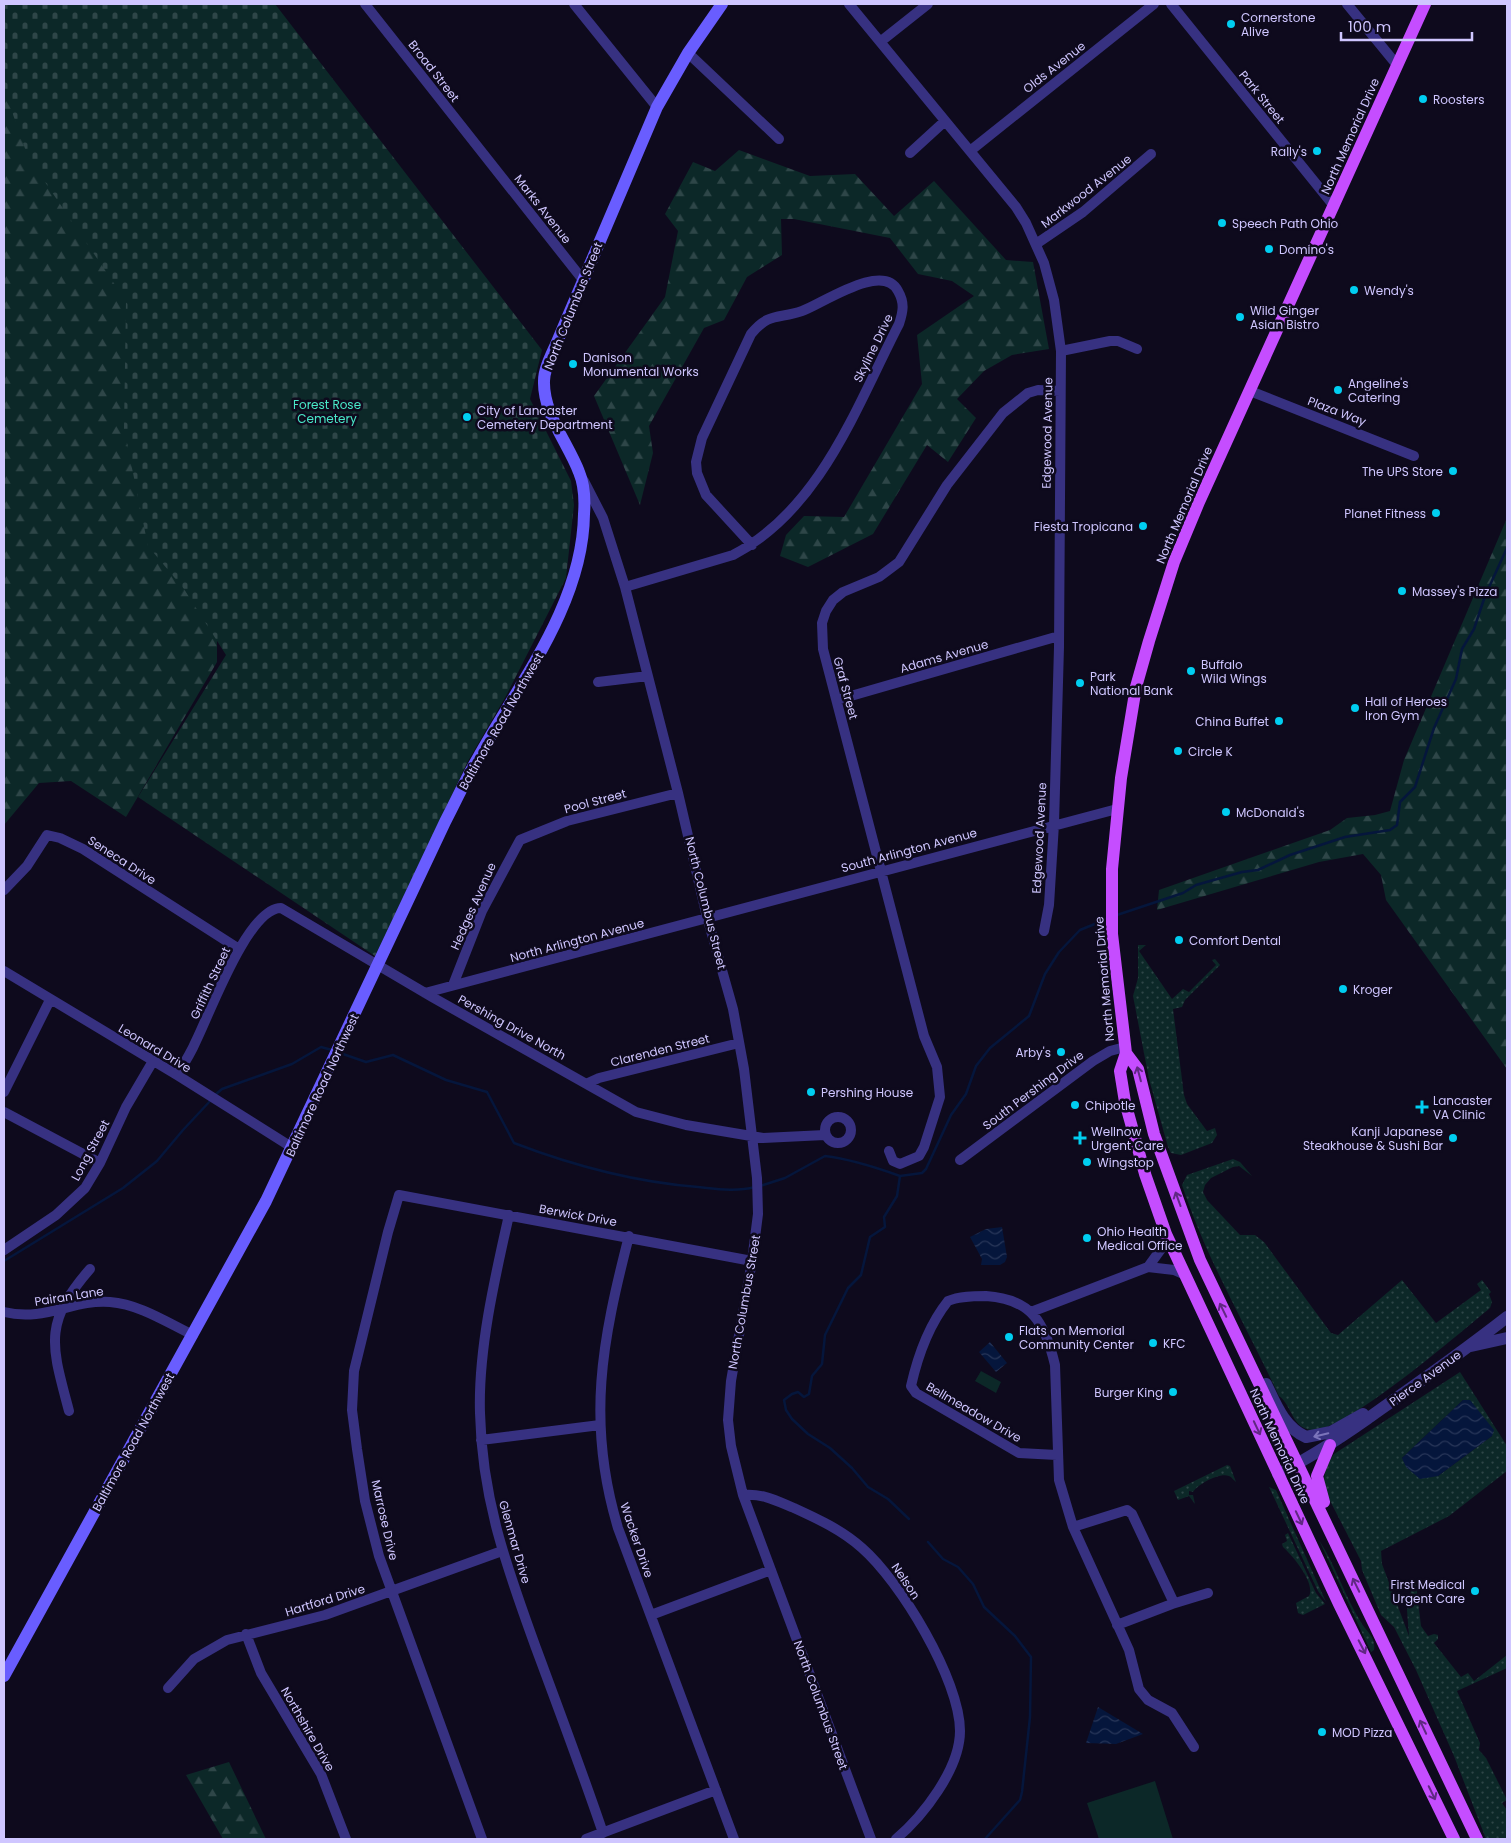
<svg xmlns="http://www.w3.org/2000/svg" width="1511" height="1843" font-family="Poppins,sans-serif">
<defs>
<pattern id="grass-dots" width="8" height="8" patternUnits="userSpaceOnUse" patternTransform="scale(1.25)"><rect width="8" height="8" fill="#0c2828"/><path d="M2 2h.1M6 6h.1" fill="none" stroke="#2e4648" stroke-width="1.8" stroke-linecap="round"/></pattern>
<pattern id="forest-firs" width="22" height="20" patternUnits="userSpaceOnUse" patternTransform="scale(1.25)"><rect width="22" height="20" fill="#0c2828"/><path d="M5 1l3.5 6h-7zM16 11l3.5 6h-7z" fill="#2e4648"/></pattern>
<pattern id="cemetery-stones" width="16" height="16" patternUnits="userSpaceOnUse" patternTransform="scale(1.25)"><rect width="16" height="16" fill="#0c2828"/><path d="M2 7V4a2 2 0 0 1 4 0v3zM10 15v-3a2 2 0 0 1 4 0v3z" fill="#2e4648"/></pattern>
<pattern id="water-waves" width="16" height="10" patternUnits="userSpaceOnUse" patternTransform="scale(1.25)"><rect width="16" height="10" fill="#05163c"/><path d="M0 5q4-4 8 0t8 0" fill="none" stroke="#283659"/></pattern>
</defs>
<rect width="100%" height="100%" fill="#0e0a1d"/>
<!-- grass -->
<path fill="url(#grass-dots)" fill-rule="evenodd" d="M1138,945H1146L1139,951L1172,999L1183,989L1189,992L1216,965L1212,960L1215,959L1220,965L1185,1000L1182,1007L1173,1009L1184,1095L1187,1104L1207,1131L1215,1128L1217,1135L1212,1143L1181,1155L1171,1153L1168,1147L1149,1079L1133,996L1138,978Z
M1233,1159L1240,1162L1252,1176L1239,1166L1233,1167L1211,1178L1205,1185L1203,1192L1207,1200L1240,1235H1255L1264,1242L1331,1333L1338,1335L1402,1280L1436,1323L1481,1290L1477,1284L1482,1280L1491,1292L1489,1294L1492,1302L1490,1308C1461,1332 1344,1433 1312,1430C1292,1429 1292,1405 1279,1396C1246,1325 1207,1261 1182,1185L1187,1175Z
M1460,1372L1507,1446V1471L1449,1516L1381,1551L1382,1564L1409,1636L1407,1610L1413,1582L1416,1584L1421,1626L1428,1636L1434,1634L1438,1635V1639L1434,1643L1461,1677L1468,1673L1474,1681L1507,1655V1668L1457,1691L1480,1743L1479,1750L1486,1758L1507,1800L1502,1803L1507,1810V1839H1486L1454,1756L1416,1670L1394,1627L1381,1615L1362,1570L1361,1561L1325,1491C1323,1476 1325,1466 1334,1454ZM1463,1400L1492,1436L1438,1476L1402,1458Z
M1227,1465L1230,1466L1236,1482C1233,1480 1232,1477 1229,1476C1220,1472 1198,1484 1193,1492L1189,1491V1495H1193L1195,1504L1189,1496L1178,1500L1174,1491Z
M1269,1487L1276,1490L1326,1602L1318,1591Z
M1288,1533L1316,1593L1325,1604L1303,1615L1298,1613L1296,1603L1309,1596C1316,1583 1292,1555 1283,1547L1282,1544L1287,1541L1285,1535Z
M1319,1540C1336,1566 1345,1597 1362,1624C1368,1633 1376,1638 1374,1650L1371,1652Z"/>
<!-- forest -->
<path fill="url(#forest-firs)" d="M4,44L121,281L217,631V662L126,817L71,781L39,783L4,825Z
M739,150L810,176L855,174L894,216L934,181L1006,260L1033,262L1049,349L1012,355L984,371L957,399L976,418L948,462L927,445L873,534L808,567L780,556L786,535L804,516L844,517L922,384L917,335L974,296L952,281L918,274L890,238L794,219H781L782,255L747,277L724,320L704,328L649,426L653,453L640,505L594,396L665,297L678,231L665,214L693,162L715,171Z
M1507,518V1069L1386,900L1381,875L1363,854L1319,862L1157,910L1159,890L1330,830L1347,818L1375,815L1390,811L1404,760Z
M229,1762L264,1835L266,1839H223L186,1775Z"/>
<!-- cemetery -->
<path fill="url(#cemetery-stones)" d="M4,4H275L542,350L530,399L571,481L574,505L566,578L506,696L468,761L375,956L138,797L226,655L184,589L148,546L124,429L126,301L28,157L4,89Z"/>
<!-- garden -->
<path fill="#0c2828" d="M981,1371L1001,1382L996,1393L975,1381Z
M1155,1781L1173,1839H1099L1087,1803Z"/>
<!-- water -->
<path fill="url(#water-waves)" d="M1002,1227L1007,1257L1005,1262L1000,1265H981L982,1259L970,1237L986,1229Z
M990,1342L1007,1363L996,1372L979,1352Z
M1463,1400H1470L1494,1430L1492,1436L1438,1476L1420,1479L1406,1467L1402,1458Z
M1098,1707L1143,1734L1116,1744L1086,1743Z"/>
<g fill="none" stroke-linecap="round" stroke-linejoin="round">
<!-- stream -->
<path stroke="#05163c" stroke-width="2.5" d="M1117,915L1183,893L1196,885L1242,872L1258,870L1290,855L1345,837L1390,830L1397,825L1400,802L1415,787L1434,728L1456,679L1462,649L1474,629L1485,596L1507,548
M340,1053L366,1062L393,1055L446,1080L487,1092L514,1143C574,1166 633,1182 698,1187C717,1189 736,1192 755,1187
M215,1095L222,1089L292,1064L321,1047L332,1050
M760,1186L785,1178L825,1156C851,1159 875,1167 900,1176
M4,1261L123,1188L157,1161L183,1130L212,1099
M909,1519L888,1499L868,1487L852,1468L830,1448L808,1434L792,1419L786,1410L784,1400L792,1394L798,1392L804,1397L809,1394L812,1376L822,1364L825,1335L848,1288L861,1275L870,1237L885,1227L884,1217L897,1196L900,1176L922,1173L926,1169L951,1115L966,1094L976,1066L990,1048L1029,1016L1045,974L1059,952L1080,930L1107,919
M928,1542L943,1559L958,1567L973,1584L984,1607L1015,1636L1031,1657L1030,1717L1022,1792L1020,1800L985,1839"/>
<!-- minor -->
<path stroke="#373181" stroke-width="10" d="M365,4L583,280
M574,4L657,107
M849,4L1016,207L1026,223L1044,263L1054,300L1061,351L1059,647L1054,824L1049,905L1044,931
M1171,4L1334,206
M1347,4L1397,65
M880,42L928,4
M688,53L779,139
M970,151L1154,4
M910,153L945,121
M1036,244L1083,212L1151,154
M1061,351L1110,341H1118L1137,349
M1250,391L1414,456
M584,481L603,518L625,587L678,793L707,917L733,1009L744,1069L757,1178L758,1214L752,1261L731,1381L728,1420L731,1446L743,1495L871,1839
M625,587L733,555C821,509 856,407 899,324C903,312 905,303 898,291C883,261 822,304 802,311C779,319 769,312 751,334L702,438L696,462L697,473L706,495L752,545
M598,682L648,676
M837,700L1059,636
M4,890L27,866L47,835L60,838L83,849L239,949
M4,971L177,1075L293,1148
M453,985L482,911L520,840L567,821L678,793
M425,993L1117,809
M177,1075C184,1064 191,1053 196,1041C210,1013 248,908 281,908L432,997L636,1112L686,1125L763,1138L825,1135
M588,1083L599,1078L739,1043
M4,1092L50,1000
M4,1112L100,1163
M825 1130a13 13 0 1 1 26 0a13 13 0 1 1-26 0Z
M889,1151L893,1161L900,1164L919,1156L924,1147L940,1097L937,1067L924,1036L823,649L822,623L826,611L833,600L843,592L879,577L899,562L947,485L1003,413L1028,393L1038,390L1060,391
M960,1160L1093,1061L1110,1051L1125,1047
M509,1215C495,1277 478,1350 480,1413C482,1500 507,1568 536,1648C559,1710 582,1771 603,1833
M629,1236C602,1341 586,1422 618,1528L734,1839
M4,1250L56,1215L85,1188L100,1163L126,1107L153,1061
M1148,1267L1164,1245L1166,1234
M4,1312C45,1322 73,1299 110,1302C139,1304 168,1323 193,1335
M1031,1312L1148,1267L1174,1270L1183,1274
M69,1411C52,1346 42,1324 90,1269
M481,1440L600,1425
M1057,1455L1019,1453L916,1393L911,1386C918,1355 928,1326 948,1301C959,1296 974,1296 986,1296C1032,1299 1045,1323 1055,1365L1059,1480L1073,1527L1129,1650L1139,1689L1148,1700L1172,1713L1194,1747
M743,1495C762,1493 777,1501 794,1508C818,1519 842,1530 862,1548C900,1581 960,1680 960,1731C960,1769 923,1816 896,1839
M1073,1527L1127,1510L1132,1514L1174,1603
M651,1615L771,1570
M1117,1625L1172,1604L1208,1593
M246,1634L261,1673L321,1774L346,1839
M168,1688L194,1659L227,1640L325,1615L502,1551
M482,1839L379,1556L365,1501L357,1449L352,1410L354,1371L388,1232L399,1195L752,1261
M586,1839L716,1790"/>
<!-- tertiary -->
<path stroke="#373181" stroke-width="12" d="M1471,1346L1507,1338
M1266,1384C1276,1405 1284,1427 1306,1437L1331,1432L1363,1414
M1278,1474C1315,1455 1348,1433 1381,1409C1424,1379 1466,1349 1507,1317"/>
<!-- secondary -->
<path stroke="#695dff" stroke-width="12" d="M4,1676L266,1201L445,822C455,803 464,783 474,765C516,687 583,606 584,514C585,501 584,484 579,472C568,443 543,414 544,381C544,368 552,354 557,342L657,107L688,53L722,4"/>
<!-- primary -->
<path stroke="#c54dff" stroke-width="12" d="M1425,4L1199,502L1174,562L1149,641L1136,687L1121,778L1112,869V934L1126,1053L1120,1071L1125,1102L1145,1174L1166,1234L1339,1604L1454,1839
M1126,1053L1138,1069L1154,1134L1200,1260L1477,1839
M1324,1502L1317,1476L1330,1445"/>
</g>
<!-- one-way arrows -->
<defs><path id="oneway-shaft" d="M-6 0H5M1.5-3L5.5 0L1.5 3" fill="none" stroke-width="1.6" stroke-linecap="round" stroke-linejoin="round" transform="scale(1.25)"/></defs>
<g stroke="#602883">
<use href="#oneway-shaft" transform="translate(1139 1074) rotate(-105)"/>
<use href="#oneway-shaft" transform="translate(1178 1199) rotate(-110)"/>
<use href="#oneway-shaft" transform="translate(1223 1310) rotate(-116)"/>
<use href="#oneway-shaft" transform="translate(1257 1428) rotate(65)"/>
<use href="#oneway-shaft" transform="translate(1299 1518) rotate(65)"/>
<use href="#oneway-shaft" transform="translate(1356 1585) rotate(-116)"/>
<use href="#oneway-shaft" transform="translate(1362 1647) rotate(63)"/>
<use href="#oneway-shaft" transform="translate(1423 1727) rotate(-115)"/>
<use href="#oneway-shaft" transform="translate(1432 1793) rotate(64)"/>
</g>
<use stroke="#7b74ba" href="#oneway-shaft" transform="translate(1321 1435) rotate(167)"/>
<!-- markers -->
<g fill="#00cef1" stroke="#0e0a1d" stroke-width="2">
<circle cx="1231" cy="24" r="5"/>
<circle cx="1423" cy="99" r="5"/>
<circle cx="1317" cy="151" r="5"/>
<circle cx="1222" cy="223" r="5"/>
<circle cx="1269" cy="249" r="5"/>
<circle cx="1354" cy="290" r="5"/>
<circle cx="1240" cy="317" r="5"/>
<circle cx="573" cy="364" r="5"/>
<circle cx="1338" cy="390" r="5"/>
<circle cx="467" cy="417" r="5"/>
<circle cx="1453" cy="471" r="5"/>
<circle cx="1436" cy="513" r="5"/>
<circle cx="1143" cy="526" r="5"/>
<circle cx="1402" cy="591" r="5"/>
<circle cx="1191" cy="671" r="5"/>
<circle cx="1080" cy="683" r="5"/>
<circle cx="1355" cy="708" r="5"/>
<circle cx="1279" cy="721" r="5"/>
<circle cx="1178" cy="751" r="5"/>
<circle cx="1226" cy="812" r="5"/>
<circle cx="1179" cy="940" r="5"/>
<circle cx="1343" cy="989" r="5"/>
<circle cx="1061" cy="1052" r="5"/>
<circle cx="811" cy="1092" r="5"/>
<circle cx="1075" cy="1105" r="5"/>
<path d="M1419.5 1099.5h5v5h5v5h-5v5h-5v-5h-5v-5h5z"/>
<path d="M1077.5 1130.5h5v5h5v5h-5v5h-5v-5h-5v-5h5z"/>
<circle cx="1453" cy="1138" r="5"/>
<circle cx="1087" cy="1162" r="5"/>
<circle cx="1087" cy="1238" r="5"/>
<circle cx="1009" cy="1337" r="5"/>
<circle cx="1153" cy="1343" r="5"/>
<circle cx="1173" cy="1392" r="5"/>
<circle cx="1475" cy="1591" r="5"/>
<circle cx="1322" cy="1732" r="5"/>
</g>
<g text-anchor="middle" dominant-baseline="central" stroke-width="5" stroke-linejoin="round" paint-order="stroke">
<!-- poi labels -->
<g font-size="12" fill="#cfc6ff" stroke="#0e0a1d" text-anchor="start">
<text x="1241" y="17">Cornerstone<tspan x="1241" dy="14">Alive</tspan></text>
<text x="1433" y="99">Roosters</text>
<text x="1307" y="151" text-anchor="end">Rally's</text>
<text x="1232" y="223">Speech Path Ohio</text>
<text x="1279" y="249">Domino's</text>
<text x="1364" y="290">Wendy's</text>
<text x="1250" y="310">Wild Ginger<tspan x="1250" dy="14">Asian Bistro</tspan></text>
<text x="583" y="357">Danison<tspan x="583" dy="14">Monumental Works</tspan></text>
<text x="1348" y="383">Angeline's<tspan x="1348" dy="14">Catering</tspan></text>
<text x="477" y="410">City of Lancaster<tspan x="477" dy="14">Cemetery Department</tspan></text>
<text x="1443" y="471" text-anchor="end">The UPS Store</text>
<text x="1426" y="513" text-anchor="end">Planet Fitness</text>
<text x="1133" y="526" text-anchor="end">Fiesta Tropicana</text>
<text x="1412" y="591">Massey's Pizza</text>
<text x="1201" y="664">Buffalo<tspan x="1201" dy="14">Wild Wings</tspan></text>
<text x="1090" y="676">Park<tspan x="1090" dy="14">National Bank</tspan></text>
<text x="1365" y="701">Hall of Heroes<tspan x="1365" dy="14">Iron Gym</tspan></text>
<text x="1269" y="721" text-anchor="end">China Buffet</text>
<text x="1188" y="751">Circle K</text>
<text x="1236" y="812">McDonald's</text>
<text x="1189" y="940">Comfort Dental</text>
<text x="1353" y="989">Kroger</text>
<text x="1051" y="1052" text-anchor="end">Arby's</text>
<text x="821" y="1092">Pershing House</text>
<text x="1433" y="1100">Lancaster<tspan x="1433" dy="14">VA Clinic</tspan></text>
<text x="1085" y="1105">Chipotle</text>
<text x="1091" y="1131">Wellnow<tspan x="1091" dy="14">Urgent Care</tspan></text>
<text x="1443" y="1131" text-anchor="end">Kanji Japanese<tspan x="1443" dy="14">Steakhouse &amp; Sushi Bar</tspan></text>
<text x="1097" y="1162">Wingstop</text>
<text x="1097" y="1231">Ohio Health<tspan x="1097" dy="14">Medical Office</tspan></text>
<text x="1019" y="1330">Flats on Memorial<tspan x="1019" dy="14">Community Center</tspan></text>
<text x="1163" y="1343">KFC</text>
<text x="1163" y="1392" text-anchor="end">Burger King</text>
<text x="1465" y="1584" text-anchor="end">First Medical<tspan x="1465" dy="14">Urgent Care</tspan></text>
<text x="1332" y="1732">MOD Pizza</text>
</g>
<!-- street labels -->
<g font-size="12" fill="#cfc6ff" stroke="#0e0a1d">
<text transform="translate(1054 67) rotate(-38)">Olds Avenue</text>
<text transform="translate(434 71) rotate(52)">Broad Street</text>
<text transform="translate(1262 97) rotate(51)">Park Street</text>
<text transform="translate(1350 136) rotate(-66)">North Memorial Drive</text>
<text transform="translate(1086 191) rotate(-38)">Markwood Avenue</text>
<text transform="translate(543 209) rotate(52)">Marks Avenue</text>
<text transform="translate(573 306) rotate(-68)">North Columbus Street</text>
<text transform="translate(873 348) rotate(-64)">Skyline Drive</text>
<text transform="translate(1337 411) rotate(21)">Plaza Way</text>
<text transform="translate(1047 433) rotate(-89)">Edgewood Avenue</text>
<text transform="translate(1184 505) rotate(-67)">North Memorial Drive</text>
<text transform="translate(944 656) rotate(-16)">Adams Avenue</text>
<text transform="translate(846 688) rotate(75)">Graf Street</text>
<text transform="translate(501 721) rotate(-60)">Baltimore Road Northwest</text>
<text transform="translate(595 801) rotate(-15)">Pool Street</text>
<text transform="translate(1039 838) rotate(-87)">Edgewood Avenue</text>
<text transform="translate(909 850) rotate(-15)">South Arlington Avenue</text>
<text transform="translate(122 860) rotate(33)">Seneca Drive</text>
<text transform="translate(706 903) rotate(76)">North Columbus Street</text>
<text transform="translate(473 906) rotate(-66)">Hedges Avenue</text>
<text transform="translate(577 940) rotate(-15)">North Arlington Avenue</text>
<text transform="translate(1104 979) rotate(-95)">North Memorial Drive</text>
<text transform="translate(210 983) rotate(-65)">Griffith Street</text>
<text transform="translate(512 1027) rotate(29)">Pershing Drive North</text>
<text transform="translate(155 1048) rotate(31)">Leonard Drive</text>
<text transform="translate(660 1050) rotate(-14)">Clarenden Street</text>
<text transform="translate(322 1085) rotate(-65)">Baltimore Road Northwest</text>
<text transform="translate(1033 1090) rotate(-37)">South Pershing Drive</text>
<text transform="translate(90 1150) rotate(-62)">Long Street</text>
<text transform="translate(578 1215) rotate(10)">Berwick Drive</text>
<text transform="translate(69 1296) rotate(-9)">Pairan Lane</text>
<text transform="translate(744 1302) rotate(-80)">North Columbus Street</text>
<text transform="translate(1425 1378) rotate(-36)">Pierce Avenue</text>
<text transform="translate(974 1412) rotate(30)">Bellmeadow Drive</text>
<text transform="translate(133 1442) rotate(-61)">Baltimore Road Northwest</text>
<text transform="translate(1280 1446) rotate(65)">North Memorial Drive</text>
<text transform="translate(385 1520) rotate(77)">Marrose Drive</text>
<text transform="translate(637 1540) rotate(71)">Wacker Drive</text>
<text transform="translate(515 1542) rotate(74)">Glenmar Drive</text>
<text transform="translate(906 1581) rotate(56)">Nelson</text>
<text transform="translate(325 1600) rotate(-17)">Hartford Drive</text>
<text transform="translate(821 1705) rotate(70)">North Columbus Street</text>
<text transform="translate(308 1729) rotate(60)">Northshire Drive</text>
</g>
<!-- park labels -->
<g font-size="12" fill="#49e8c8" stroke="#0e0a1d">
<text x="327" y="404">Forest Rose<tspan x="327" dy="14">Cemetery</tspan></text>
</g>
</g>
<!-- border -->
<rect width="1511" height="1843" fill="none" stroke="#cfc6ff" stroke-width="10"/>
<!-- scale -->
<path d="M1341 32v8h131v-8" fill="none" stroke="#cfc6ff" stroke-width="2.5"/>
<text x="1348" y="32" font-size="15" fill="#cfc6ff" stroke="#0e0a1d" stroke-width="4" paint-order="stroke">100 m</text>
</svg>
